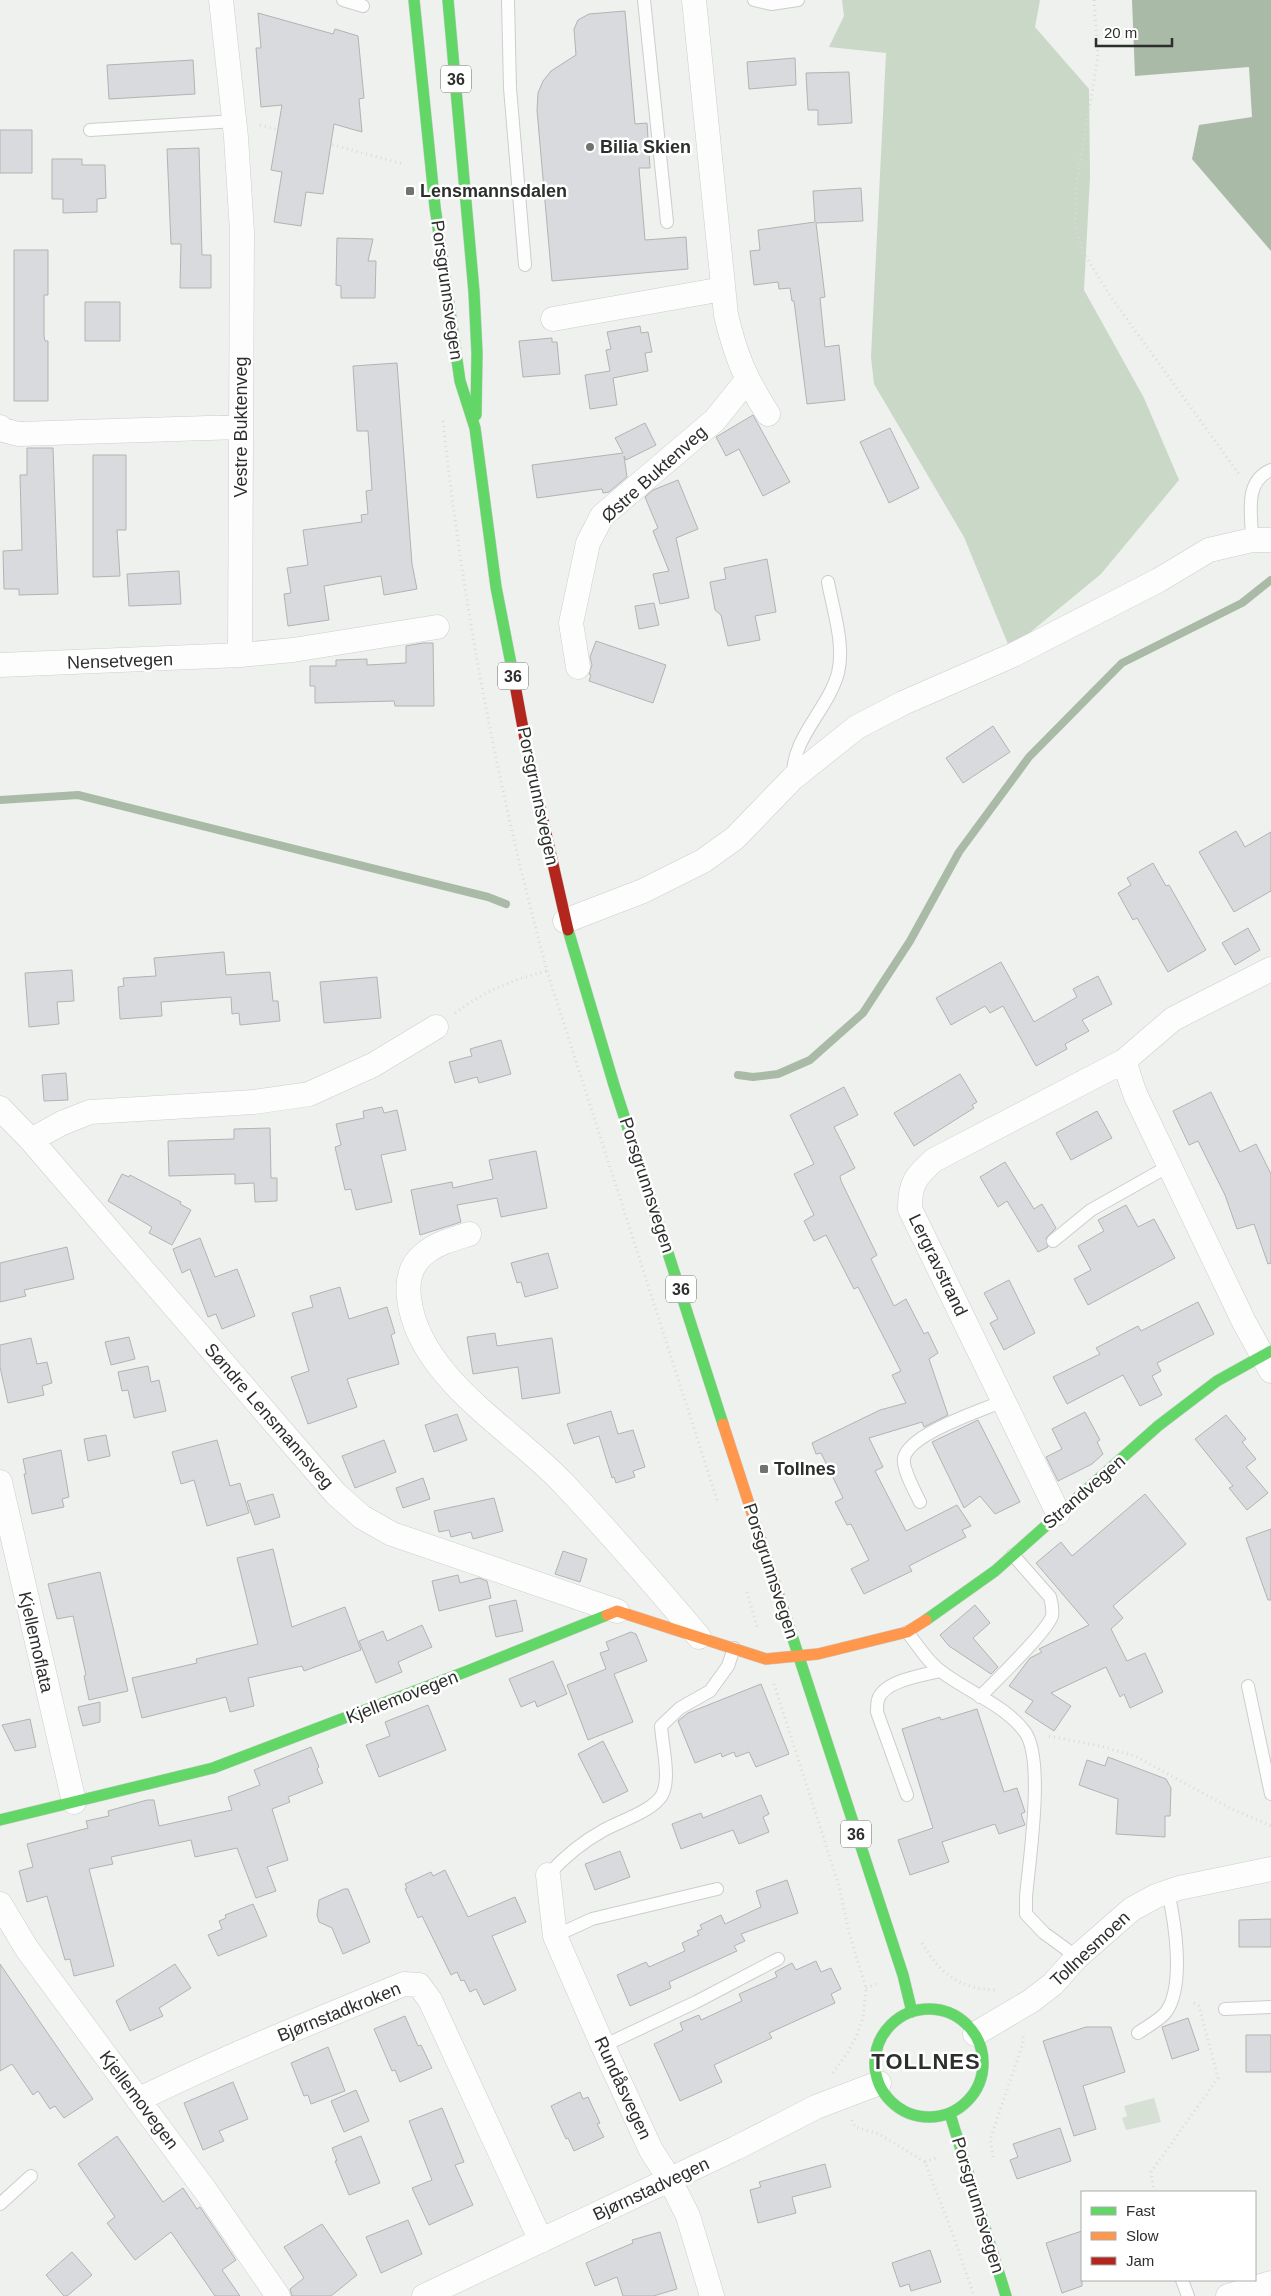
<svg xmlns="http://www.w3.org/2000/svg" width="1271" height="2296" font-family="Arial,sans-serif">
<rect width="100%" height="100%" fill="#eef1ed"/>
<!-- green -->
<path fill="#d6e0d5" d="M1154,2098L1161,2122L1126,2130L1122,2118L1127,2116L1124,2106Z"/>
<!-- forest -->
<path fill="#cad8c7" d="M842,0H1040L1035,27L1089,89L1090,177L1084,290L1144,398L1179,480L1101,574L1010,649L964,537L874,384L871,357L886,53L829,47L844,16Z"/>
<!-- water -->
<path fill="#a9baa6" d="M1132,0H1271V251L1192,159L1199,125L1252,117L1249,67L1135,76Z"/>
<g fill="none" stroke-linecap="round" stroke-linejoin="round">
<!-- stream -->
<path stroke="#a9baa6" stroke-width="8" d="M0,800L78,795L488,897L506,904
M738,1075L753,1077L778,1074L810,1060L863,1013L910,941L959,852L1029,757L1122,663L1242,603L1271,580"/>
</g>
<!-- building -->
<path fill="#d8dadd" stroke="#b2b3b3" d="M625,11L635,124L647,123L650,168H639L645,240L686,237L688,269L552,281L537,110L538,93L543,81L551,71L576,55L574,29L578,20L589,14Z
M258,13L333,34L335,29L358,36L364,98L359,99L362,132L334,124L323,194L306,192L301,226L274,222L282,172L271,170L282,105L261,107L256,48H261Z
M795,58L796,85L749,89L747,62Z
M193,60L195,94L109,99L107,65Z
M849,72L852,123L818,125V110H808L806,73Z
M0,130H32V173H0Z
M199,148L202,255H211V288H180L181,244H171L167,149Z
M52,159H82V165H105L106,198L97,199V212L63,213V199H52Z
M861,188L863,221L816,223L825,297L820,298L825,347L839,345L845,400L807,404L794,301H792L790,288L779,289L778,282L754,285L750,251L760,250L758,230L815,222L813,191Z
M337,238L373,239L368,261H376L375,298H341V286L336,285Z
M14,250H48V295H44V336L45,341H48V401H14Z
M85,302H120V341H85Z
M640,326L641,333L648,332L652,352L645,353L648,371L613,378L617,405L590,409L585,375L610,371L606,350L611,349L607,332Z
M552,338V342H557L560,374L523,377L519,341Z
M397,363L412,564L417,589L384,595L381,576L324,586L329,620L288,626L284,594L291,593L287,568L308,565L303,530L362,522L361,515L368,514L366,491L372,490L368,431H357L353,366Z
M753,415L790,482L763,496L739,449L726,456L716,437Z
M645,423L656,445L626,460L624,456L627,477L609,492L603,493L602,489L537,498L532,465L623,453L615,438Z
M890,428L919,488L889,503L860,442Z
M27,448H53L58,594L19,595V589H4L3,551L22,550L20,475H27Z
M93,455H126V530H117L120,576L93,577Z
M678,480L698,529L676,538L689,598L660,604L653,574L669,571L653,531L658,528L645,497L653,490Z
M767,559L776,612L755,616L760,640L728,646L721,615L715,610L710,582L726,579L724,568Z
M179,571L181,604L129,606L127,574Z
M654,603L659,625L639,629L635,606Z
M596,641L666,665L653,703L589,681L591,675L589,674L592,665L590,657Z
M423,643H433L434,706H395L394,701L315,703V686H310V666H336V660L367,659V665L406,663V646Z
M993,726L1010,752L963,783L946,758Z
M1236,831L1245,847L1271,832V891L1234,912L1199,852Z
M1153,863L1166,886L1169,885L1206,950L1168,972L1137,918L1133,920L1118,893L1131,885L1127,878Z
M1248,928L1260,950L1235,965L1222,943Z
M224,952L226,975L270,972L273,1001H278L280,1021L240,1025L239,1013L232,1014L231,997L161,1002L162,1016L120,1019L118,987L124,986L123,978L156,976L154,958Z
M1001,962L1034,1022L1077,997L1073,989L1098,976L1112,1004L1082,1020L1089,1031L1065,1044L1067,1049L1036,1066L1003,1006L990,1013L985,1006L951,1025L936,998Z
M72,970L74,1001L57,1002L59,1024L29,1027L25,973Z
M377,977L381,1018L324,1023L320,982Z
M501,1040L511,1074L479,1083L477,1077L455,1083L449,1062L472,1056L470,1049Z
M66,1073L68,1100L44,1101L42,1075Z
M960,1074L977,1102L972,1105L974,1108L914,1146L894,1113Z
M844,1087L858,1115L834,1127L855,1168L840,1176L841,1181L877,1255L871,1259L894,1306L906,1299L924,1334L928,1332L938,1353L929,1359L948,1415L924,1427L922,1422L869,1438L883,1467L875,1471L906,1531L957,1505L971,1526L962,1530L966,1537L909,1566L912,1571L864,1594L851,1569L869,1560L851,1524L847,1525L835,1502L843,1498L821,1453L816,1454L812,1443L880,1410L906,1403L892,1375L901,1371L858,1287L854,1289L826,1235L814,1241L804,1221L814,1215L794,1174L814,1164L790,1115Z
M1211,1092L1240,1152L1256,1144L1271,1174V1263L1268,1264L1254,1224L1237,1229L1225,1195L1198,1141L1189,1145L1173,1111Z
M382,1107L384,1113L397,1110L406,1150L381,1155L392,1202L356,1210L351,1189L345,1190L335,1147L341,1145L336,1124L364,1118L363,1111Z
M1097,1111L1112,1138L1071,1160L1056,1133Z
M270,1128L271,1178H277V1201L255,1202L254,1183L235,1184V1174L169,1176L168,1141L234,1139V1129Z
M536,1151L547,1208L501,1217L497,1198L457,1205L461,1222L420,1235L411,1190L452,1182L453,1188L493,1179L489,1160Z
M1005,1162L1034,1209L1042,1204L1056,1228L1046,1238L1048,1247L1038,1252L1007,1201L998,1207L980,1177Z
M122,1174L129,1177L130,1175L181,1202L180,1204L191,1210L172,1245L149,1233L152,1227L108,1201Z
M1126,1205L1138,1227L1154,1219L1175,1258L1088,1305L1074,1279L1091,1270L1078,1246L1104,1231L1098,1220Z
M200,1238L215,1277L237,1269L255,1316L222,1329L216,1314L208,1317L190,1269L182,1273L173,1249Z
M67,1247L74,1279L24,1290L26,1296L0,1302V1263Z
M548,1253L558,1288L525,1297L521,1282L517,1283L511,1263Z
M1009,1280L1035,1333L1004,1350L990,1323L998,1319L984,1293Z
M340,1287L349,1319L387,1307L395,1333L391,1335L399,1364L347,1379L357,1407L308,1424L291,1377L309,1371L292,1313L313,1307L310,1296Z
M1198,1302L1214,1334L1157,1363L1161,1371L1152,1376L1162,1395L1140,1406L1123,1375L1067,1404L1053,1377L1100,1354L1096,1348L1138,1326L1141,1331Z
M495,1333L497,1346L552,1338L560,1393L522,1399L518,1367L473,1374L467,1337Z
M129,1337L135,1359L111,1365L105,1342Z
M31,1338L37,1364L47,1362L52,1383L42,1386L44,1395L8,1403L0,1367V1345Z
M148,1366L151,1382L159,1380L166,1411L134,1418L128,1390L122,1391L118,1372Z
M611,1411L618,1434L633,1430L645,1467L633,1471L635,1477L616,1483L614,1477L612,1478L599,1436L574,1444L567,1424Z
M1085,1412L1100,1440L1097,1442L1103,1454L1092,1464L1058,1481L1046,1457L1062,1449L1052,1429Z
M457,1414L467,1440L434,1452L425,1425Z
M1226,1415L1246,1439L1242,1442L1256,1459L1246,1467L1268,1493L1247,1510L1229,1488L1233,1486L1195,1439Z
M978,1420L1020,1502L995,1514L980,1496L964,1508L932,1442Z
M106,1435L110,1456L88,1461L84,1439Z
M217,1440L230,1486L240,1483L249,1513L207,1526L194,1480L181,1484L172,1452Z
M384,1440L396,1472L355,1488L342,1456Z
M61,1450L69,1497L62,1499L64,1507L32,1514L24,1474H26L23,1459Z
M423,1478L430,1499L403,1508L396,1488Z
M273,1494L280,1517L255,1525L247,1501Z
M1145,1494L1186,1544L1113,1606L1123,1618L1111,1629L1127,1661L1145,1653L1163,1692L1130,1708L1124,1694L1120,1697L1106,1667L1051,1693L1071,1706L1054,1731L1025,1712L1033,1701L1009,1686L1030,1658L1042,1652L1039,1649L1089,1625L1036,1563L1061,1542L1072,1556Z
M494,1498L503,1531L473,1539L471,1532L451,1537L449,1530L439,1532L434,1511Z
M1271,1529V1600H1268L1246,1538Z
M273,1549L292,1627L345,1607L361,1650L304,1671L302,1666L248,1678L254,1706L230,1712L226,1697L142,1718L132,1678L197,1663L196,1659L258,1644L237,1558Z
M563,1551L587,1559L580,1582L555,1574Z
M100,1572L128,1691L89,1700L84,1676L86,1675L73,1616L57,1619L48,1584Z
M458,1575L460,1583L479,1578L487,1581L491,1598L439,1611L432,1581Z
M516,1600L523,1631L496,1637L489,1606Z
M975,1605L990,1623L973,1638L998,1667L991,1674L949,1646L940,1635Z
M422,1625L432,1647L398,1662L402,1672L376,1683L359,1641L383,1631L387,1641Z
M631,1632L636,1634L647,1661L614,1674L633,1722L588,1740L567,1685L606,1669L600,1653L609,1650L606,1642Z
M553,1661L567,1694L537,1707L535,1701L521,1707L509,1679Z
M761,1684L789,1754L756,1767L749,1752L736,1757L734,1752L722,1757L721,1753L695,1763L678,1721L688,1713Z
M100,1702V1722L83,1726L78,1707Z
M428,1705L446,1750L379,1777L366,1745L390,1736L385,1722Z
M977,1709L1004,1792L1017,1788L1025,1812L1021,1814L1025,1825L999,1834L995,1824L942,1842L949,1862L910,1875L898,1840L933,1828L902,1729L940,1717L941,1720Z
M30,1719L36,1747L15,1751L2,1725Z
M603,1741L628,1791L603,1803L578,1754Z
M311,1747L319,1767L317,1769L323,1783L288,1797L290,1802L272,1809L288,1860L267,1867L276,1891L256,1898L237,1848L195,1857L191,1840L111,1857L113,1864L89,1869L114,1966L74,1976L70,1959L65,1960L47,1896L27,1902L19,1871L33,1867L27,1844L88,1828L86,1821L109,1816L108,1811L147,1800H154L159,1826L232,1810L228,1797L260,1785L254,1770Z
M1108,1757L1166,1779L1171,1788L1170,1816H1165V1837L1116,1834L1118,1799L1079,1785L1087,1760L1105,1766Z
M761,1795L769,1814L763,1817L769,1832L739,1844L733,1830L681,1849L672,1824L701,1813L703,1818Z
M620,1851L630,1877L595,1890L585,1864Z
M445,1870L468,1917L515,1897L526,1922L492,1936L516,1990L484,2005L476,1989L470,1992L464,1980L461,1981L457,1972L451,1975L422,1916L418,1918L405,1889L407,1888L405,1884L431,1872L433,1876Z
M787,1880L798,1913L741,1934L745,1941L734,1946L737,1951L669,1982L671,1988L630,2006L617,1975L646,1962L649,1967L685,1951L682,1943L699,1935L697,1931L702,1929L700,1925L721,1915L725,1924L761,1907L756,1891Z
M344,1889H348L370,1942L343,1954L332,1928L319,1922L317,1915L319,1900Z
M253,1904L267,1936L218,1956L208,1935L222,1929L219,1921L226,1918L225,1915Z
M1271,1919V1947H1239V1920Z
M816,1961L821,1972L831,1968L841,1989L831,1994L835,2003L769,2033L772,2038L714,2065L722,2082L680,2101L654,2044L683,2030L680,2023L699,2015L701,2020L742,2001L739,1994L777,1977L775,1972L792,1963L796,1970Z
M0,1964L93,2099L64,2118L55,2106L50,2109L38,2091L33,2095L12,2064L0,2071Z
M175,1964L191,1988L159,2008L163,2016L130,2031L116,2001Z
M405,2016L418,2046L421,2045L432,2068L400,2082L395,2070L392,2071L374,2029Z
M1188,2018L1199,2050L1172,2059L1162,2027Z
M1086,2027H1111L1125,2072L1083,2086L1096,2129L1074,2136L1043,2041Z
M1246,2035H1271V2072H1246Z
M328,2047L345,2091L311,2104L308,2095L304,2096L291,2063Z
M233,2082L248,2119L219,2131L224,2141L203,2150L184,2103Z
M356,2090L369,2121L344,2132L331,2101Z
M580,2092L583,2099L588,2097L600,2123L597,2124L604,2137L574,2151L568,2138L566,2139L551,2106Z
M442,2108L464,2162L455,2165L473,2205L429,2225L412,2188L432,2180L409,2121Z
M1060,2128L1071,2161L1017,2179L1010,2160L1018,2157L1013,2144Z
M117,2136L163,2202L183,2188L197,2209L200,2207L236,2260L222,2270L240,2296H215L171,2232L135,2260L107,2223L115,2217L78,2164Z
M361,2136L380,2183L349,2195L335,2161H337L332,2148Z
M825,2164L831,2187L792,2197L796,2213L758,2223L750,2190L761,2187L759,2182Z
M408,2220L422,2254L381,2273L366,2237Z
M322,2224L357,2275L331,2296H292L290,2289L304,2278L284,2247Z
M1082,2231V2286L1062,2293L1046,2243Z
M660,2232L677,2289L653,2296H623L617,2277L595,2286L586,2263L633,2243L632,2240Z
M930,2250L941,2282L911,2291L909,2284L900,2287L892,2263Z
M72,2252L92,2275L67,2296H64L46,2275Z"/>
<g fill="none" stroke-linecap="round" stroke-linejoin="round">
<defs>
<path id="lane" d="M343,0L363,6
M508,0L510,88L525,265
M644,0L667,222
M754,0L771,4L798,0
M90,130L235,121
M1252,540C1252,515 1243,482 1271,470
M793,778C791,738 828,710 838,673C845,644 833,610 828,582
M1053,1241L1091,1210L1169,1166
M920,1502C915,1492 902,1468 904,1458C910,1433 981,1411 1003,1401
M907,1632C918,1645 928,1663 942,1672C968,1692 1005,1705 1025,1732C1045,1760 1029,1861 1026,1897V1914L1044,1933L1077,1957
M1248,1686L1271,1794
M980,1697C994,1682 1047,1632 1052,1616C1053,1610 1052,1604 1050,1597L1013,1555
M907,1795L877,1712C877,1708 877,1703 878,1700C883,1681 923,1675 940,1671
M548,1875C564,1857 582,1842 604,1830C620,1821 653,1811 662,1795C671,1779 662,1744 661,1726L680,1708L710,1691L728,1666L734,1648
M555,1936L592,1919L717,1889
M1225,2009L1271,2007
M1138,2033C1146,2027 1160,2020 1166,2012C1185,1986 1175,1922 1168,1892
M603,2046L696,2002L778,1959
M0,2204L31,2176
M1182,2280L1188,2296"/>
<path id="street" d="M221,0L236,137L242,232L240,655
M694,0L726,315C736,357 745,378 768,414
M553,319L723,289
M0,427L3,430L18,434L240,427
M0,665L240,655L293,650L437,627
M578,667L571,623L588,543L602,516L715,420L747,380
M565,921L643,891L703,861L735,838L793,778L857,727L903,703L1013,655L1159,580L1209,550L1252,540H1271
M1124,1061L1135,1094L1244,1322L1271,1371
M0,1108L31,1140L336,1494L362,1517L392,1534L617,1611
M31,1140L62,1123L90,1112L254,1102L309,1094L373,1065L436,1027
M469,1234C453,1239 437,1243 424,1254C410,1265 407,1281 409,1298C418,1377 512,1429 563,1483C610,1533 655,1585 699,1637
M0,1482L74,1802
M1058,1513L910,1209C910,1183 915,1177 934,1160L1124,1061L1173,1019L1271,969
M548,1875L555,1936L603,2046L651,2150L670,2180L688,2216L712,2296
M0,1904L27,1949L205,2190L278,2296
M975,2034L1031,2001L1053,1984L1077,1957L1132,1909L1156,1896L1179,1888L1271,1869
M138,2100C225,2057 314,2021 404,1984L419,1985L430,2000L541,2241
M424,2296L736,2148L816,2107L879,2083
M1228,2296L1271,2283"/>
<path id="fast" d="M414,0L435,207L460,381L475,428L496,587L513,674
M448,0L474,292L477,353L476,415
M568,930L614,1085L723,1424
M780,1599L903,1975L912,2012
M926,1620L995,1571L1158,1426L1217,1381L1271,1351
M0,1820L213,1768L465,1672L607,1615
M875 2063a54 54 0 1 1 108 0a54 54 0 1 1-108 0Z
M950,2114L1006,2296"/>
<path id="slow" d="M723,1424L780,1599
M607,1615L617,1611L766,1659L818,1654L907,1632L926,1620"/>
<path id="jam" d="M513,674L527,750L568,930"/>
</defs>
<!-- lane casing -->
<use href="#lane" stroke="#cccecc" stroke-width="14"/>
<!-- street casing -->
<use href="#street" stroke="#cccecc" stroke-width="25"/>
<!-- fast casing -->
<use href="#fast" stroke="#cccecc" stroke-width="12"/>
<!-- slow casing -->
<use href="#slow" stroke="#cccecc" stroke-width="12"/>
<!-- jam casing -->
<use href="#jam" stroke="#cccecc" stroke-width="12"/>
<!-- path -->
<path stroke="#dadbd9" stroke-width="3" stroke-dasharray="1 4" stroke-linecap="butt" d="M1094,0L1098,57L1077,181L1075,228L1083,252L1113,300L1239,474
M260,125L403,164
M443,421C463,607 498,790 547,971L717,1500
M455,1013C485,991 511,980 547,971
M747,1592L757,1627
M774,1684L839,1886L849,1932L866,1988L863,2018L857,2035L848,2052L833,2073
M1049,1736L1104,1747L1137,1757L1230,1808L1271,1826
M922,1943C940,1974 959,1988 995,1990L997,1993
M866,1988L879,1983
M852,2120L855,2127L879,2134L925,2162L955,2240L974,2296
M993,2157L990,2140L1023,2043V2034
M925,2162L936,2158
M1154,2192L1151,2172L1218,2078L1199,2006L1191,2001"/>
<!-- lane -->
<use href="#lane" stroke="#fcfdfc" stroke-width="12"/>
<!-- street -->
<use href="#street" stroke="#fcfdfc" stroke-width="24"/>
<!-- fast -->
<use href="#fast" stroke="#63d668" stroke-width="11"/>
<!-- slow -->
<use href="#slow" stroke="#ff974d" stroke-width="11"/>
<!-- jam -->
<use href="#jam" stroke="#b3261e" stroke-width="11"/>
</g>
<!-- markers -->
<g fill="#717370" stroke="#fff" stroke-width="2">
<circle cx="590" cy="147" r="5"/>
<rect x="405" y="186" width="10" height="10" rx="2.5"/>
<rect x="759" y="1464" width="10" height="10" rx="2.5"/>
</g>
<g text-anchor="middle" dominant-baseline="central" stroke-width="5" stroke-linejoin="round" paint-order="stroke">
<!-- shield labels -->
<g fill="#fff" stroke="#6c6d6c" stroke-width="1">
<rect x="441" y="65.5" width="30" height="27" rx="4"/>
<rect x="498" y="662.5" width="30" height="27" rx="4"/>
<rect x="666" y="1275.5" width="30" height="27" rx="4"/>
<rect x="841" y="1820.5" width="30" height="27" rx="4"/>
</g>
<g font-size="16" font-weight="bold" fill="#2d2f2d">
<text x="456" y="79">36</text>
<text x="513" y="676">36</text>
<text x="681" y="1289">36</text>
<text x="856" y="1834">36</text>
</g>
<!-- poi labels -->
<g font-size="18" font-weight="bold" fill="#2d2f2d" stroke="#fff" text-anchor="start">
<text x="600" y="147">Bilia Skien</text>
<text x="420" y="191">Lensmannsdalen</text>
<text x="774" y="1469">Tollnes</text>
</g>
<!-- street labels -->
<g font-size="18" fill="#2d2f2d" stroke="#fff">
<text transform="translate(447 290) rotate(82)">Porsgrunnsvegen</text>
<text transform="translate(241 427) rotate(-90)">Vestre Buktenveg</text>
<text transform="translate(654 474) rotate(-42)">Østre Buktenveg</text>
<text transform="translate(120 661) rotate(-2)">Nensetvegen</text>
<text transform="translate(538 796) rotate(78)">Porsgrunnsvegen</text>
<text transform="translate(647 1185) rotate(72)">Porsgrunnsvegen</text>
<text transform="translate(938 1265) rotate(64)">Lergravstrand</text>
<text transform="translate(269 1416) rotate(49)">Søndre Lensmannsveg</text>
<text transform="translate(1084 1492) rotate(-41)">Strandvegen</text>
<text transform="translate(771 1571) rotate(72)">Porsgrunnsvegen</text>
<text transform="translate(36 1642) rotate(77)">Kjellemoflata</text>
<text transform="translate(402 1697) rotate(-21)">Kjellemovegen</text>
<text transform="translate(1090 1949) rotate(-43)">Tollnesmoen</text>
<text transform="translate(339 2012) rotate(-22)">Bjørnstadkroken</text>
<text transform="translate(623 2088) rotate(65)">Rundåsvegen</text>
<text transform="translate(139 2100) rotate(53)">Kjellemovegen</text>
<text transform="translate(651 2189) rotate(-25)">Bjørnstadvegen</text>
<text transform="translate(978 2205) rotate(73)">Porsgrunnsvegen</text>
</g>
<!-- district labels -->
<g font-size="22" font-weight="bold" letter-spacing="1" fill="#2d2f2d" stroke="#fff">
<text x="926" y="2061">TOLLNES</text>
</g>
</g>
<!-- legend -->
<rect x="1081" y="2191" width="175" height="90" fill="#ffffff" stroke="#abacab"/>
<rect x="1091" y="2207" width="25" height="8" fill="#63d668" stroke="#abacab"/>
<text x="1126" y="2216" font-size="15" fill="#2d2f2d">Fast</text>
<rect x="1091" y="2232" width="25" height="8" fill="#ff974d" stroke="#abacab"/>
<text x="1126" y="2241" font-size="15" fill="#2d2f2d">Slow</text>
<rect x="1091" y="2257" width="25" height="8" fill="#b3261e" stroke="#abacab"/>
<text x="1126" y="2266" font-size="15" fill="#2d2f2d">Jam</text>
<!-- scale -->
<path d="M1096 38v8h76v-8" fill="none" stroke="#2d2f2d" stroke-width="2.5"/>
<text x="1104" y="38" font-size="15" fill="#2d2f2d" stroke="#ffffff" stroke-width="4" paint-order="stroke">20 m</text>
</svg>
